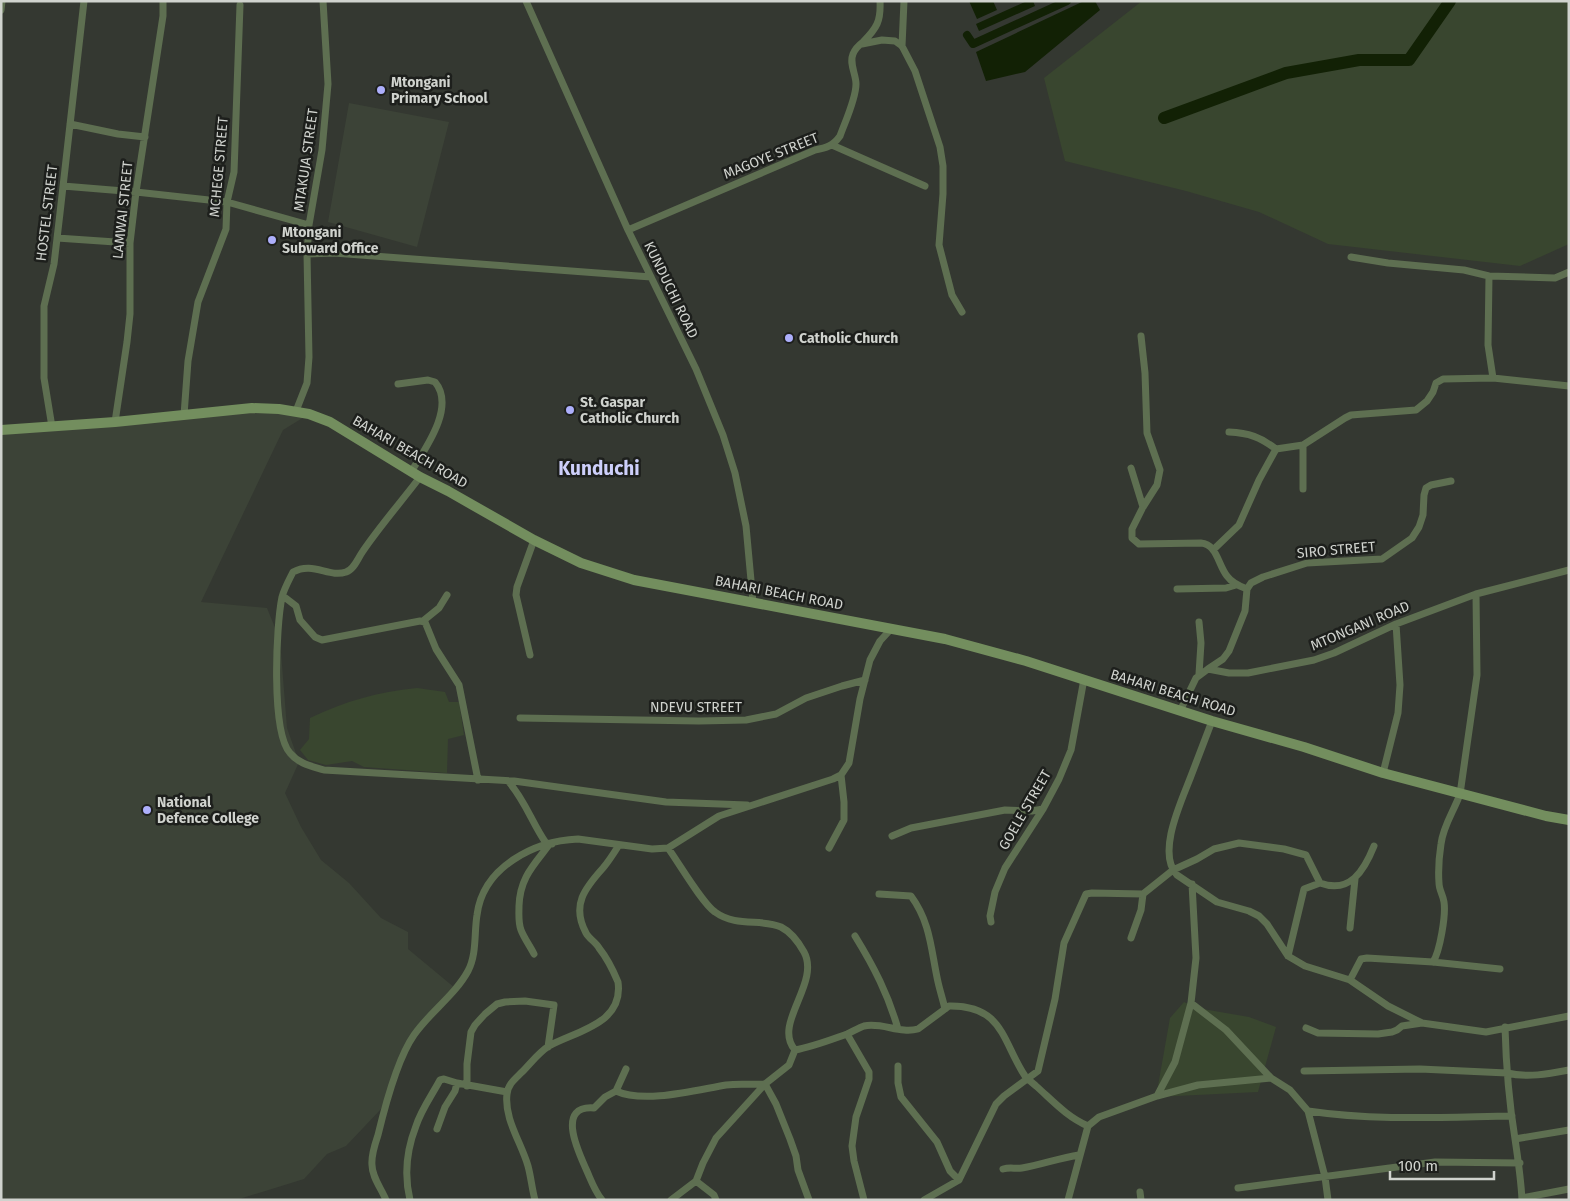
<svg xmlns="http://www.w3.org/2000/svg" width="1570" height="1201" font-family="'Fira Sans',sans-serif">
<rect width="100%" height="100%" fill="#343831"/>
<!-- built -->
<path fill="#3c4337" d="M349,103L449,122L417,247L328,222Z
M252,408L309,414L283,430L201,602L267,608L280,640L287,728L299,762L285,793L301,827L321,860L349,883L381,918L408,932V949L455,988L403,1051L381,1109L346,1146L327,1154L304,1179L236,1200H1V430Z"/>
<!-- green -->
<path fill="#39462f" d="M1142,1H1569V244L1520,266L1328,244L1259,212L1186,191L1065,161L1044,78Z
M417,688L445,692L449,702H459L464,735L448,739L447,773L364,767L352,761L326,765L308,760L300,750L309,739L310,718C346,701 377,692 417,688Z
M1184,1002L1197,1008L1249,1017L1276,1027L1258,1092L1156,1097L1170,1018Z"/>
<!-- water -->
<path fill="#122105" d="M969,1H993L997,10L977,19Z
M1027,1H1033L1035,6L979,31L976,24Z
M1084,1H1095L1100,10L1025,72L986,81L976,52Z"/>
<g fill="none" stroke-linecap="round" stroke-linejoin="round">
<!-- canal -->
<path stroke="#122105" stroke-width="8" d="M967,35L973,44L1067,1"/>
<!-- river -->
<path stroke="#122105" stroke-width="12" d="M1164,118L1286,73L1359,60H1409L1450,1"/>
<!-- street -->
<path stroke="#5e6f51" stroke-width="7" d="M526,1L628,230L696,369L723,435L735,473L746,526L753,602
M1,10L2,1
M862,44L882,40L895,41L902,46L915,71L940,147L943,166V194L939,245L952,295L962,312
M902,46L904,1
M70,124L118,134L145,137
M832,145L925,186
M63,186L136,192L227,202L309,225
M628,230L815,150C826,148 833,146 840,136C845,122 856,99 856,84C856,74 849,64 853,54C855,49 859,45 863,42C877,28 881,21 880,1
M57,238L130,243
M307,254L334,253L651,277
M1351,257L1388,263L1464,270L1489,276L1555,278L1569,272
M1489,276L1488,345L1493,378
M1141,336L1145,373L1147,433L1160,470L1157,485L1143,507L1132,529V538L1139,544L1201,543C1217,544 1218,565 1227,576C1232,583 1239,586 1247,589
M398,384L428,380L435,382C456,407 425,449 411,472
M296,411L307,383L309,357L307,254L309,225L322,150L328,84L323,1
M184,415L188,361L198,302L226,229L227,202L234,172L240,5
M115,422L127,342L130,314V243L136,192L163,16V1
M52,427L44,378V306L54,264L60,213L84,1
M1229,432C1249,433 1260,437 1276,449
M1131,468L1143,507
M420,477C401,502 380,526 363,551C358,558 354,570 346,572C329,578 313,561 293,572C289,580 284,589 282,597C276,626 271,732 290,753C299,764 311,766 324,770L514,781L666,802L747,805
M1303,489V445
M1213,550L1239,525L1259,480L1276,449L1303,445L1345,418L1351,415L1416,410L1427,401L1433,392L1436,383L1443,379L1493,378L1569,386
M1177,589L1226,588L1236,585
M283,596L296,606L300,620L315,637L322,640L420,621L425,622L436,649L459,685L478,780
M423,621L439,608L447,595
M1199,622L1201,643L1199,674
M530,655L516,595L517,587L534,540
M1208,669L1223,659L1229,651L1245,611L1247,589L1251,583L1263,577L1307,563L1382,559L1412,538L1419,527L1423,515L1424,495L1426,488L1431,485L1451,481
M1180,711L1196,678L1208,669L1229,673H1248L1314,660L1334,653L1396,624L1476,594L1569,570
M520,718L699,721L746,720L776,714L806,698L842,686L865,680
M1212,721C1205,739 1198,758 1191,776C1182,800 1156,853 1177,875L1217,902L1249,911L1259,916L1267,924L1288,956L1305,966L1350,980L1388,1006L1422,1023L1486,1032L1569,1016
M1383,773L1398,713L1400,685L1396,624
M508,781C525,800 532,823 546,843L552,844
M892,836L911,828L1005,810L1032,811L1043,809
M668,848C679,863 702,903 715,912C737,928 761,918 781,927C791,932 799,943 804,952C821,983 772,1024 795,1050
M829,848L844,820V802L841,775
M879,894L911,896C931,923 931,951 938,982C940,991 943,1000 945,1009
M991,922L990,916L995,892L1005,868L1043,809L1059,779L1071,750L1084,679
M1350,928L1355,879
M855,936C874,967 888,994 898,1029
M1131,938L1141,910L1143,894
M534,954C530,946 524,938 521,930C518,922 519,914 519,906C520,878 533,866 549,845
M1288,956L1304,889L1320,883C1350,894 1364,871 1374,846
M1433,962C1440,951 1446,915 1444,902C1443,895 1439,890 1439,883C1438,870 1439,857 1441,844C1443,826 1454,811 1460,794L1477,675L1476,594
M1350,980L1361,959L1367,958L1433,962L1500,969
M1191,1003L1226,1030L1271,1078L1290,1090L1308,1111L1325,1177L1328,1200
M1505,1027C1506,1064 1509,1102 1515,1139C1518,1159 1521,1179 1522,1200
M1306,1028L1318,1033L1378,1034L1392,1032L1397,1030L1402,1026L1422,1023
M847,1034L869,1072V1079L856,1117L852,1146L854,1161L864,1200
M898,1066V1083L901,1097L937,1142L950,1171L959,1180
M1304,1071L1420,1069L1507,1073C1527,1078 1548,1074 1569,1070
M467,1086V1064L471,1032L475,1025L485,1014L497,1004L505,1002L525,1001L554,1005L548,1047
M616,1091C644,1104 696,1090 726,1085C739,1084 752,1084 765,1084L776,1104L790,1139L796,1156L798,1170L809,1200
M1157,1096L1198,1085L1271,1078
M1308,1111C1375,1121 1444,1117 1512,1116
M437,1129L445,1107L455,1091L457,1083L507,1092
M1515,1139L1569,1130
M1003,1169C1010,1167 1015,1169 1022,1168C1041,1165 1059,1158 1079,1155
M696,1181L714,1195L716,1200
M1238,1188L1435,1162L1520,1163
M1140,1192L1141,1200
M1522,1198L1569,1189
M386,1200C381,1188 372,1177 372,1165C371,1155 375,1144 378,1135C385,1106 397,1059 414,1035C430,1012 455,995 468,971C477,954 474,933 477,915C483,867 534,841 578,839L652,849L668,848L719,816L833,779L841,775L849,763L860,699L870,660L880,641L891,629
M410,1200C404,1175 407,1149 416,1126C421,1110 432,1095 440,1080L444,1079L457,1083
M535,1200C532,1189 531,1177 528,1166C521,1142 504,1119 507,1094C508,1084 515,1079 522,1072C530,1064 539,1052 549,1046C576,1031 624,1024 618,982C613,970 607,958 599,948C596,942 589,939 586,933C571,905 585,888 603,868C609,861 614,853 619,845
M602,1200C594,1190 591,1180 586,1169C578,1151 556,1105 594,1108L605,1097L616,1091L626,1069
M671,1200L696,1181L703,1163L716,1138L765,1084L789,1065L795,1050C812,1047 830,1040 847,1034C852,1032 858,1028 864,1026C882,1022 900,1034 918,1029L949,1006C1003,1005 1002,1041 1025,1076C1028,1080 1033,1083 1036,1086C1053,1101 1067,1117 1088,1126
M924,1200L959,1180L996,1104L1004,1096L1038,1071L1055,999L1064,943L1086,894L1092,893L1143,894L1173,870L1197,859L1214,849L1239,843L1284,849L1306,855L1320,883
M1068,1200L1088,1126L1099,1117L1157,1096L1175,1062L1191,1003L1196,958L1192,884"/>
<!-- secondary -->
<path stroke="#738e5e" stroke-width="10" d="M1,430L115,422L252,408L279,409L309,414L330,422L420,477L448,491L534,540L581,563L634,580L945,639L1026,661L1212,721L1304,747L1383,773L1546,816L1569,820"/>
</g>
<!-- markers -->
<g fill="#adaffb" stroke="#1d1f1c" stroke-width="2">
<circle cx="381" cy="90" r="5"/>
<circle cx="272" cy="240" r="5"/>
<circle cx="789" cy="338" r="5"/>
<circle cx="570" cy="410" r="5"/>
<circle cx="147" cy="810" r="5"/>
</g>
<g text-anchor="middle" dominant-baseline="central" stroke-width="5" stroke-linejoin="round" paint-order="stroke">
<!-- poi labels -->
<g font-size="14" font-weight="bold" fill="#d0d3ce" stroke="#1d1f1c" text-anchor="start">
<text x="391" y="82">Mtongani<tspan x="391" dy="16">Primary School</tspan></text>
<text x="282" y="232">Mtongani<tspan x="282" dy="16">Subward Office</tspan></text>
<text x="799" y="338">Catholic Church</text>
<text x="580" y="402">St. Gaspar<tspan x="580" dy="16">Catholic Church</tspan></text>
<text x="157" y="802">National<tspan x="157" dy="16">Defence College</tspan></text>
</g>
<!-- street labels -->
<g font-size="14" fill="#d0d3ce" stroke="#1d1f1c">
<text transform="translate(771 156) rotate(-22)">MAGOYE STREET</text>
<text transform="translate(306 160) rotate(-82)">MTAKUJA STREET</text>
<text transform="translate(219 167) rotate(-85)">MCHEGE STREET</text>
<text transform="translate(123 210) rotate(-84)">LAMWAI STREET</text>
<text transform="translate(47 213) rotate(-83)">HOSTEL STREET</text>
<text transform="translate(671 290) rotate(64)">KUNDUCHI ROAD</text>
<text transform="translate(410 452) rotate(30)">BAHARI BEACH ROAD</text>
<text transform="translate(1336 550) rotate(-5)">SIRO STREET</text>
<text transform="translate(779 593) rotate(11)">BAHARI BEACH ROAD</text>
<text transform="translate(1360 626) rotate(-23)">MTONGANI ROAD</text>
<text transform="translate(1173 693) rotate(17)">BAHARI BEACH ROAD</text>
<text x="696" y="707">NDEVU STREET</text>
<text transform="translate(1025 810) rotate(-60)">GOELE STREET</text>
</g>
<!-- district labels -->
<g font-size="19" font-weight="bold" fill="#cdcffa" stroke="#1d1f1c">
<text x="599" y="468">Kunduchi</text>
</g>
</g>
<!-- border -->
<rect width="1570" height="1201" fill="none" stroke="#d0d3ce" stroke-width="5"/>
<!-- scale -->
<path d="M1390 1171v8h104v-8" fill="none" stroke="#d0d3ce" stroke-width="2.5"/>
<text x="1398" y="1171" font-size="15" fill="#d0d3ce" stroke="#1d1f1c" stroke-width="4" paint-order="stroke">100 m</text>
</svg>
